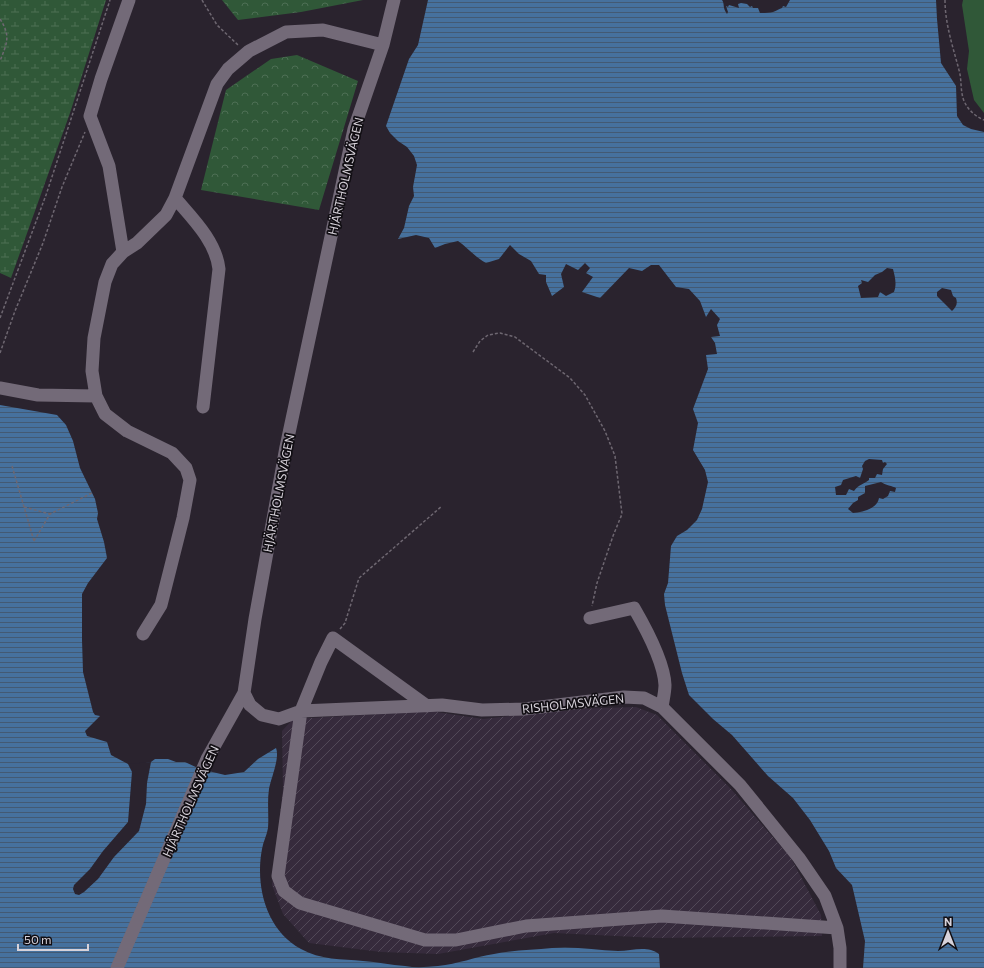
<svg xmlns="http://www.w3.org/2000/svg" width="984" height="968" font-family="Commissioner,sans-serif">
<defs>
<pattern id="industrial-furrows" width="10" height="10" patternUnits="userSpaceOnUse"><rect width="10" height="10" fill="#362b3c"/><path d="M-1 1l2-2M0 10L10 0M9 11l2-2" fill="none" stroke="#524958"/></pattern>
<pattern id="forest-crowns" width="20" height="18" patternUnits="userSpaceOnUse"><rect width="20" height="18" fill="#305838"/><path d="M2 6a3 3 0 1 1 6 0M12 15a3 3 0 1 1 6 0" fill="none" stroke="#4d6f54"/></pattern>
<pattern id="wetland-marsh" width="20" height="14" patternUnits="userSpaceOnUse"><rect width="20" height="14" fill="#305838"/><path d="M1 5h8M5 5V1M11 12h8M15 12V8" fill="none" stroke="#4d6f54"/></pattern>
<pattern id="water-rules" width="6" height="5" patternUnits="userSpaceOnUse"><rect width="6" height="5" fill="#46719e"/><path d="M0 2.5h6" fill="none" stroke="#435a74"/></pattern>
</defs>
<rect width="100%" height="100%" fill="#2a232e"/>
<!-- industrial -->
<path fill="url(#industrial-furrows)" d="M636,707L657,715L731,789L791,858L821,915L822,936L658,938L554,933L438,954L381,952L309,943L283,914L272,885L283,789L282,731L293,719L430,711L483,719L570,709Z"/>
<!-- green -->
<path fill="#305838" d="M963,0H984V113L974,100L967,69L969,51L962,5Z"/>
<!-- forest -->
<path fill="url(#forest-crowns)" d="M222,0H363L301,12L238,20Z
M297,55L358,81L319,210L201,190L226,90L271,59Z"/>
<!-- wetland -->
<path fill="url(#wetland-marsh)" d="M0,0H106L70,113L11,278L0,273Z"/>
<!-- water -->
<path fill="url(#water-rules)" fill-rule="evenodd" d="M428,0H722C725,4 722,7 727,14L728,12L726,6L728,7L729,5L739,8L738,4L741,3L747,4L750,7L752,6L753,8H758L760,13C764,13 770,13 773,12C777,11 778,9 782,8L783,6L786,7L790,0H936L937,19L941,63L956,86L957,116L963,125L971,129L984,132V968H863L865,941L852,885L836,868L829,851L810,820L793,798L768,776L732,735L713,719L689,695L682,673L665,605L664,594L668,583L671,546L677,536L687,530L697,520L702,509L708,482L705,470L693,450L698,423L693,409L708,369L706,355L717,354L715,343L711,337L720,336L717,325L720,319L711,309L706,317L700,301L689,289L676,287L659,265H651L642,271L629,268L600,298L582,292L593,277L586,273L590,268L585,263L578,270L566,264L561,274L564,287L552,296L546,282V275L539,274L531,261L519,254L510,245L499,259L486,263C475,257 468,248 458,241L445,244L435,248L429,238L416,235L398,239L404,228L409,206L414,196L413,187L417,165L414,156L407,147L398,141L390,133L386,126L409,59L418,45ZM887,268L893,269C895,277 897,284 894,292L886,296L880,292L878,297L861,298L858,286L862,283L861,280L868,282L875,275L882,272ZM942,288L951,290L953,296L956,298C958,304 956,307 952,311L937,296V292ZM869,459L882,460L883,463L885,462L887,464L883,469L882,475L877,474L875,478H869V480C863,485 859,484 854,491L849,489L846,495H836L835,487L841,485L843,480L856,476L860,478L863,469L862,466L865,461ZM881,482C885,485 893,486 896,488L895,492L890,491L888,496L883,499L879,498C877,509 863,512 853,513L848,509L853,503L858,500V497L865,493V486Z
M0,405L57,415L66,425L73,441L80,468L95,499L98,513L97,519L104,542L107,558L88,583L82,594V640L83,672L93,712L95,715L100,716L85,731L87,736L107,742L111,755L128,764H140L151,762L155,759H168L176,762H185L200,769L225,775L244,772L258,759L276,748C280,758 271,778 269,789C267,802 269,815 268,828C267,835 263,842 262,849C255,886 266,930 301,949C320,960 342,959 363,961C377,962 391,965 405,966C416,968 427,967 438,966C458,964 475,957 494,954C513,950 533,950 552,948C574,946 596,950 618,951C632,951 647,945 659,954L660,968H0Z"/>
<!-- pier -->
<path fill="#2a232e" d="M151,762L147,783L146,804L139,831L114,857L98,879L84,892L79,895L75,894L73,889L74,885L90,869L103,851L128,822L132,772L128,764Z"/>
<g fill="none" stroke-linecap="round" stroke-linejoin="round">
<!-- path -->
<path stroke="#6e6771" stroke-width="1.5" stroke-dasharray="3 2" stroke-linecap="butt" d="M202,0L217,25L238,45
M945,0C945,24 953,47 959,70C962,80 960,91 964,101C968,110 975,116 984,120
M0,19C11,36 7,43 0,61
M0,318L46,195L110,0
M473,352L480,341L488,335L500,333L515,337L570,378L585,395L605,431L615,456L622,514L613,536L597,583L592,606
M0,353L15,311L43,243L62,187L85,132
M12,466L34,541
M24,507L50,514
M34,541L50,514L92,493
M340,629L345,623L359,578L442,506"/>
<!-- minor -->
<path stroke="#736a78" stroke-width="13" d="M175,198C192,218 216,241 219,269L203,407
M123,252L109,166L90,116L101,79L129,0
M0,388L38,395L96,396
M590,618L634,608C645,627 664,663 665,685C665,692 663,700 662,707
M143,634L161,605L183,518L190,480L186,468L172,453L127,431L105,414L96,396L92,371L94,338L105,282L112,264L123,252L137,243L166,215L175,198L217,84L228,69L249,51L286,32L323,30L383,45
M244,693L250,705L262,715L279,719L301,711L442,705L482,710L524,709L624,697L644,698L662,707L740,785L799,858L825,896L837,928L840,948V968
M427,706L333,638L321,662L301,711L278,876L284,891L300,903L425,940H456L526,926L662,916L837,928
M117,968L207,759L244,693L255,619L286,447L354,129L383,45L394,0"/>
</g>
<g text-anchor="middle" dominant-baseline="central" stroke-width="3.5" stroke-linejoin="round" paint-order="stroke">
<!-- street labels -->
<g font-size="12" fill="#d7d2da" stroke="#110e13">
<text transform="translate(345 176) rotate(-77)">HJÄRTHOLMSVÄGEN</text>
<text transform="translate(278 493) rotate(-79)">HJÄRTHOLMSVÄGEN</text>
<text transform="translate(573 703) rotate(-6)">RISHOLMSVÄGEN</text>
<text transform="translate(190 801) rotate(-66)">HJÄRTHOLMSVÄGEN</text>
</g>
</g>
<!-- north arrow -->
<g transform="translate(948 932)" stroke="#110e13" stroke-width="3" paint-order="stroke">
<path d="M0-3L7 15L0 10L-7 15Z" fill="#d7d2da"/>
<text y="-6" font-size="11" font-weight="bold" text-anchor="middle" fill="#d7d2da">N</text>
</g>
<!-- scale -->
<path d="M18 944v6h70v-6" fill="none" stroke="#d7d2da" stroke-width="2"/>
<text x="24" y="944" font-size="12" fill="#d7d2da" stroke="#110e13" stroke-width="3" paint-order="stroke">50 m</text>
</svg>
